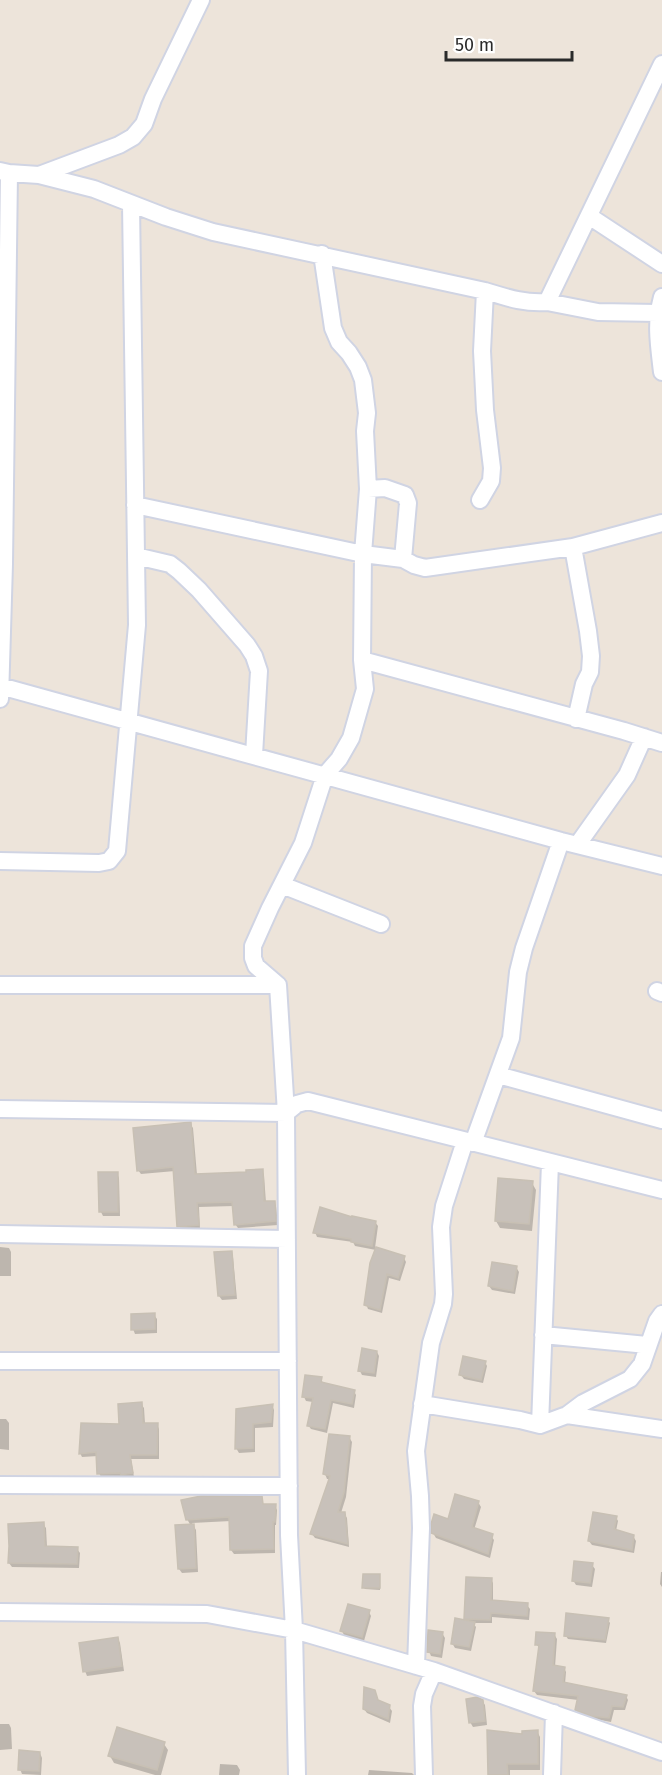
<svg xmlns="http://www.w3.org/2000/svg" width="662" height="1775" font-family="'Fira Sans',sans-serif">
<rect width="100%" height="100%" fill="#ede4da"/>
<!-- shadow -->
<path fill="#0003" d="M190,1124L193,1128L197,1175L248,1174L262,1171L264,1175L266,1203L274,1202L276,1206L278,1225L238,1228L235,1224L234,1206L199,1207L200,1229L181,1230L179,1226L175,1171L141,1174L138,1170Z
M117,1173L119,1178L120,1216H103L101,1212Z
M532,1183L536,1190L532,1231L500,1228L496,1221Z
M353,1219L375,1222L378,1226L375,1248L404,1258L406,1262L400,1281L389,1278L382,1313L368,1309L366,1304L376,1250L355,1246L353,1242L317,1237L315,1232Z
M0,1247L9,1248L11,1252V1276H0Z
M231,1252L233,1257L237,1299L222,1300L219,1296L216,1253Z
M516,1267L519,1272L515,1294L492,1290L489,1286Z
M154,1315L157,1319V1333L135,1334L133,1329Z
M377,1352L379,1356L376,1377L362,1375L360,1371Z
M485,1362L487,1366L483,1383L464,1379L461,1375Z
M321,1379L323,1383L354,1391L356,1395L354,1408L333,1403L327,1433L311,1429L308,1425L313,1402L306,1401L304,1397Z
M141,1404L144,1408L145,1424H157L159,1429V1459H131L134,1477L125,1478L123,1476L101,1477L99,1473L98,1456L82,1457L80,1453L121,1426Z
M272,1405L274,1410L273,1427L255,1428V1452L239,1453L236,1448L237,1410Z
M0,1419H6L9,1423V1450L0,1449Z
M349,1437L352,1442L346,1497L341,1513H344L347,1518L349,1547L315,1538L312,1534L330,1479H327L325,1474Z
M261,1498L264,1506H275L277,1510L276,1525H275V1553L234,1554L231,1550V1521L192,1523L196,1530L198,1572L182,1573L179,1569L191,1526L187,1519Z
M478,1502L481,1507L474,1530L491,1536L494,1540L490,1558L436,1538L433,1533Z
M616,1517L618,1521L616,1531L633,1536L636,1541L634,1553L592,1545L589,1541Z
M43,1524L46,1528L47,1547L77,1549L80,1553L79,1568L12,1567L9,1563Z
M592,1565L595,1569L592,1587L576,1585L573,1580Z
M661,1572H662V1587L660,1584Z
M380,1576V1590L365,1589L364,1588Z
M491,1579L493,1583V1602L527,1605L530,1609L529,1620L492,1617V1623H473L476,1627L471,1651L455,1648L452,1643L467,1622L466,1619Z
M369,1612L371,1616L364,1641L344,1635L342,1631Z
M608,1620L610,1623L606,1643L568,1639L566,1636Z
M442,1633L445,1638L442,1658L431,1656L429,1651Z
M554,1634L557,1639L555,1667L564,1668L566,1672L565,1684L626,1696L628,1700L625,1710H614L611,1722L595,1719L579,1714L576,1710L578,1700L537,1695L534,1691L540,1649L537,1645Z
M118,1639L120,1643L124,1671L87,1676L85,1671Z
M374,1691L378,1702L389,1707L392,1711L390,1723L367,1713L364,1709Z
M482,1701L485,1705L487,1725L473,1727L470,1722Z
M0,1724H9L11,1728L12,1749L0,1750Z
M537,1731L540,1737V1770H510V1775H490L524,1736Z
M164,1744L168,1750L161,1775H155L114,1763L110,1756Z
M40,1753L42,1758L41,1775L22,1774L20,1769Z
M220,1764L237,1765L240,1770L239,1775H219Z
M369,1770L412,1773L414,1775H368Z"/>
<!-- building -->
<path fill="#c8c1ba" stroke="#c8c0b4" stroke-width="1.5" d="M191,1122L195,1174L246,1172V1170L263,1169L264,1201H275L276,1221L234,1225L232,1202L197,1203L199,1225L177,1227L173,1167L137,1171L133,1128Z
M98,1172H118V1212H99Z
M498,1178L533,1181L529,1224L495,1221Z
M320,1207L352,1217V1216L376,1221L372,1246L351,1242V1239L313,1233Z
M376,1247L405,1256L398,1278L387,1274L380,1310L364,1305L370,1263Z
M232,1251L235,1295L218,1296L214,1252Z
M492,1262L517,1266L513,1291L488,1286Z
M155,1313V1329L131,1330V1314Z
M362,1348L377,1351L374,1373L358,1371Z
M463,1356L486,1361L481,1380L459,1375Z
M305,1375L322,1377L321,1382L355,1390L352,1404L331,1400L325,1429L307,1426L313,1398L302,1397Z
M142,1402L143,1423H158L157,1455H130L133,1473L121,1475L120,1473L97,1474L96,1452L79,1454L81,1423L119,1424L118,1404Z
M273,1404L271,1422L253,1424V1448L235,1449L236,1409Z
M329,1434L350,1436L344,1492L338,1512H345L348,1544L310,1534L330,1476L323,1474Z
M455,1494L479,1501L472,1527L493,1534L488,1554L431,1533V1524L434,1514L448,1519Z
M201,1496H262L263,1504H276L275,1522H273L274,1549L230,1550L229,1517L186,1520L181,1500Z
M593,1512L617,1516L614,1529L634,1535L632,1550L588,1541Z
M44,1522L45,1546L78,1547L77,1564L8,1563L9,1546L8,1524Z
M194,1524L196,1568L178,1569L175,1525Z
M574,1561L593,1563L590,1583L572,1581Z
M363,1574H380V1588H362Z
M466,1577L492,1578L491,1600L528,1603L527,1616L491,1613L490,1620L464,1619Z
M348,1604L370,1610L362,1637L340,1631Z
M566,1613L609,1618L605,1640L564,1636Z
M455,1618L475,1622L469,1647L451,1644Z
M428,1630L443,1632L440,1654L427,1652Z
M536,1632L555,1633L553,1665L565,1667L563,1682L627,1695L623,1707L612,1706L609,1718L591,1716L575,1710L578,1696L533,1691L539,1645H535Z
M118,1637L122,1666L83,1672L79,1643Z
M364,1687L375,1690L378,1700L390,1705L388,1719L363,1709Z
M477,1697L483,1700L485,1721L469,1723L466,1699Z
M117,1727L165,1742L157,1770L108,1756Z
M487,1730L522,1734V1731L538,1730V1764H507L508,1775H488Z
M19,1750L40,1752L39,1771L18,1770Z"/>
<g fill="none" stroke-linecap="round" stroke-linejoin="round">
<defs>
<path id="minor" d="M0,171L9,173L39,175L94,189L166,217L213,232L485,291C505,297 525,304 547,302L662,64
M39,175L119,145L133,137L144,124L153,99L201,0
M589,216L662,264
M662,297C655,323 659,346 662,372
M547,302L598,312L658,313
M368,489L385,488L405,495L408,503L403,559L414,565L425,568L573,547L662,523
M480,500L491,481L492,468L485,410L482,351L485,291
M135,505L363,554L403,559
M573,547L588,631L591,656L590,672L584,684L576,719
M136,556L170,564L179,571L199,590L247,645L254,656L259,671L254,755
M362,660L624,731L662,743
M0,686L561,841L662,866
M0,699L4,564L9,173
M578,844L627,775L644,737
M0,861L99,863L109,861L117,851L137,625L131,204
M282,885L381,924
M0,985H278
M657,991L662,993
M498,1075L662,1120
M0,1109L286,1113L297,1104L308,1101L662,1190
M473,1143L511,1038L518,972L524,948L561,841
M0,1234L287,1239
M543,1335L647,1345
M0,1361H288
M422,1404L520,1420L540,1425L567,1415L583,1403L630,1379L642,1364L657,1321L662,1314
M567,1415L662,1429
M540,1425L550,1163
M0,1485L289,1486
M0,1612L207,1614L294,1630L434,1671L662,1752
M416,1666L421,1528L420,1496L416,1451L431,1343L443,1304L444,1294L441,1227L444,1206L465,1141
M297,1775L294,1630L289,1535L286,1113L278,985L256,966L253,958V946L270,908L303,843L325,775L339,759L351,738L365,689L362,660L363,554L368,489L365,431L367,413L363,380L358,367L349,353L339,342L333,328L322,254
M424,1775L422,1706L424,1694L434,1671
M552,1775L554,1713"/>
</defs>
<!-- minor casing -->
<use href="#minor" stroke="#d0d4e3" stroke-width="20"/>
<!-- minor -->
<use href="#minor" stroke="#fff" stroke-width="16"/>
</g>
<!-- scale -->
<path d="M446 51v9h126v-9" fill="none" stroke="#2a2a2a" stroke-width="3"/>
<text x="455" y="51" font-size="18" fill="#2a2a2a" stroke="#ffffff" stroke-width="4.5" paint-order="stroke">50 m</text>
</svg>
